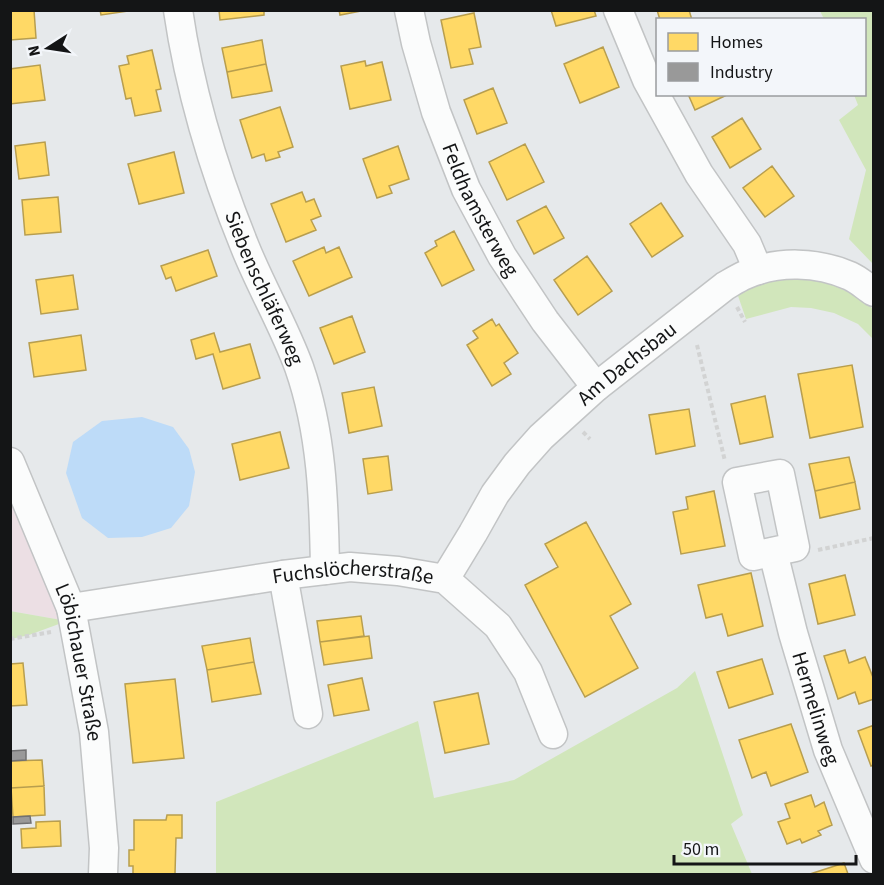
<svg xmlns="http://www.w3.org/2000/svg" width="884" height="885" font-family="'Source Sans 3',sans-serif">
<rect width="100%" height="100%" fill="#e6e9eb"/>
<!-- industrial -->
<path fill="#ecdfe4" d="M11,484L67,621L11,611Z"/>
<!-- green -->
<path fill="#d1e6bb" d="M820,11H873V264L849,239L866,170L839,120L858,105L854,95L864,94V20L824,19Z
M778,277L821,280L866,300L873,310V339L858,324L834,313L811,308L791,307L746,319L736,290Z
M10,611L67,621L29,635L11,639Z
M695,671L743,815L731,824L752,874H216V802L418,721L434,798L514,780L677,688Z"/>
<!-- water -->
<path fill="#bddbf8" d="M142,417L173,427L189,449L195,472L189,506L171,528L142,537L108,538L82,518L66,473L73,442L102,421Z"/>
<!-- homes -->
<path fill="#ffd966" stroke="#b89e4e" stroke-width="1.5" d="M10,10H34L36,38L10,40Z
M100,10H135L101,15Z
M219,10H264V15L220,20Z
M339,10H366L340,15Z
M551,10H594L596,16L556,26Z
M657,10H689L692,20H660Z
M474,13L481,47L469,49L473,64L451,68L441,20Z
M262,40L266,64L227,72L222,48Z
M603,47L619,87L580,103L564,64Z
M152,50L161,89L156,90L161,111L135,116L131,98L126,99L119,66L129,64L127,56Z
M365,61L366,66L382,62L391,100L350,109L341,66Z
M266,64L272,91L232,98L227,72Z
M40,65L45,100L10,104V69Z
M493,88L507,123L477,134L464,100Z
M688,94H729L695,110Z
M280,107L293,147L278,152L280,157L266,161L264,154L252,158L240,120Z
M742,118L761,149L730,168L712,137Z
M45,142L49,175L19,179L15,146Z
M525,144L544,182L507,200L489,162Z
M398,146L409,179L389,186L392,193L377,198L363,159Z
M174,152L184,193L139,204L128,164Z
M772,166L794,196L765,217L743,188Z
M302,192L306,202L314,199L321,216L311,220L316,230L286,242L271,204Z
M58,197L61,232L25,235L22,200Z
M661,203L683,236L652,257L630,224Z
M546,206L564,238L534,254L517,221Z
M454,231L474,270L442,286L425,253L437,246L435,241Z
M324,247L326,253L339,247L352,277L309,296L293,261Z
M208,250L217,276L176,291L171,277L166,279L161,266Z
M587,256L612,291L578,315L554,280Z
M73,275L78,309L41,314L36,280Z
M352,316L365,352L334,364L320,328Z
M492,319L496,326L499,324L518,353L504,363L511,374L492,386L467,345L478,338L473,331Z
M214,333L220,352L250,344L260,378L223,389L213,354L196,359L191,340Z
M81,335L86,370L34,377L29,343Z
M852,365L863,427L810,438L798,374Z
M374,387L382,426L349,433L342,393Z
M765,396L773,437L740,444L731,404Z
M689,409L695,446L656,454L649,415Z
M280,432L289,468L240,480L232,444Z
M388,456L392,490L368,494L363,459Z
M849,457L855,482L815,491L809,464Z
M855,482L860,509L820,518L815,491Z
M714,491L725,546L681,554L673,512L688,509L686,497Z
M586,522L631,604L610,616L638,668L585,697L525,585L558,567L545,544Z
M751,573L763,626L728,636L722,614L706,618L698,585Z
M845,575L855,615L818,624L809,584Z
M361,616L364,636L320,642L317,621Z
M369,636L372,658L324,665L320,642Z
M250,638L254,662L207,670L202,646Z
M845,650L849,663L865,657L874,680V699L859,704L855,692L838,699L824,656Z
M762,659L773,694L729,708L717,672Z
M254,662L261,694L212,702L207,670Z
M23,663L27,705L10,706V664Z
M362,678L369,710L334,716L328,685Z
M175,679L184,758L133,763L125,684Z
M478,693L489,744L445,753L434,702Z
M791,724L808,772L771,786L766,772L752,778L739,740Z
M874,725V765L871,766L858,731Z
M42,760L44,786L11,788L10,761Z
M44,786L45,815L13,817L11,788Z
M811,795L815,807L824,802L832,825L818,831L821,835L802,843L800,839L787,844L778,822L790,818L785,804Z
M167,815H182V838H176L175,874H133V866H129V850H134V820H166Z
M60,821L61,846L22,848L21,829L36,828V822Z
M844,863L848,874H810Z"/>
<!-- industry -->
<path fill="#999" stroke="#717172" stroke-width="1.5" d="M26,750V760L10,761V751Z
M30,816L31,823L13,824V817Z"/>
<g fill="none" stroke-linecap="round" stroke-linejoin="round">
<defs>
<g id="minor">
<path id="s1" d="M178,10C190,92 214,171 245,247C261,287 284,326 299,367C322,433 324,501 325,570"/>
<path id="s2" d="M409,10L416,43L436,112L466,189L502,256L545,321L596,387"/>
<path d="M618,10L647,80L699,174L747,244L758,270"/>
<path id="s3" d="M10,462L71,608L94,732L104,848L103,874"/>
<path d="M780,474L795,547L753,556L737,482Z"/>
<path id="s4" d="M773,552L793,633L828,750L874,859"/>
<path d="M283,575L308,714"/>
<path id="s5" d="M445,579L473,533L495,494L517,464L541,437L596,387L725,286C732,282 738,278 745,275C778,260 818,262 850,276C859,280 866,287 874,292"/>
<path id="s6" d="M71,608L283,575L350,567L398,571L445,579L498,626L528,672L553,734"/>
</g>
</defs>
<!-- minor casing -->
<use href="#minor" stroke="#c2c4c5" stroke-width="31"/>
<!-- path -->
<path stroke="#d2d3d3" stroke-width="4" stroke-dasharray="4.5 3" stroke-linecap="butt" d="M737,307L745,322
M697,345L725,461
M583,432L590,439
M818,550L874,538
M10,639L51,632"/>
<!-- minor -->
<use href="#minor" stroke="#fbfcfc" stroke-width="28"/>
</g>
<g text-anchor="middle" dominant-baseline="central" stroke-width="6" stroke-linejoin="round" paint-order="stroke">
<!-- street labels -->
<g font-size="21" fill="#141516" stroke="#f3f6fa">
<text stroke="none"><textPath href="#s2" startOffset="213">Feldhamsterweg</textPath></text>
<text stroke="none"><textPath href="#s1" startOffset="292">Siebenschläferweg</textPath></text>
<text stroke="none"><textPath href="#s5" startOffset="285">Am Dachsbau</textPath></text>
<text stroke="none"><textPath href="#s6" startOffset="285">Fuchslöcherstraße</textPath></text>
<text stroke="none"><textPath href="#s3" startOffset="213">Löbichauer Straße</textPath></text>
<text stroke="none"><textPath href="#s4" startOffset="162">Hermelinweg</textPath></text>
</g>
</g>
<!-- border -->
<rect width="884" height="885" fill="none" stroke="#141516" stroke-width="24"/>
<!-- legend -->
<rect x="656" y="18" width="210" height="78" fill="#f3f6fa" stroke="#9a9c9f" stroke-width="1.5"/>
<rect x="668" y="33" width="30" height="18" fill="#ffd966" stroke="#9a9c9f" stroke-width="1.5"/>
<text x="710" y="48" font-size="18" fill="#141516">Homes</text>
<rect x="668" y="63" width="30" height="18" fill="#999999" stroke="#9a9c9f" stroke-width="1.5"/>
<text x="710" y="78" font-size="18" fill="#141516">Industry</text>
<!-- north arrow -->
<g transform="translate(48 48) rotate(258)" stroke="#f3f6fa" stroke-width="4.5" paint-order="stroke">
<path d="M0-4.5L10 22L0 15L-10 22Z" fill="#141516"/>
<text y="-9" font-size="16" font-weight="bold" text-anchor="middle" fill="#141516">N</text>
</g>
<!-- scale -->
<path d="M674 855v9h182v-9" fill="none" stroke="#141516" stroke-width="3"/>
<text x="683" y="855" font-size="18" fill="#141516" stroke="#f3f6fa" stroke-width="4.5" paint-order="stroke">50 m</text>
</svg>
